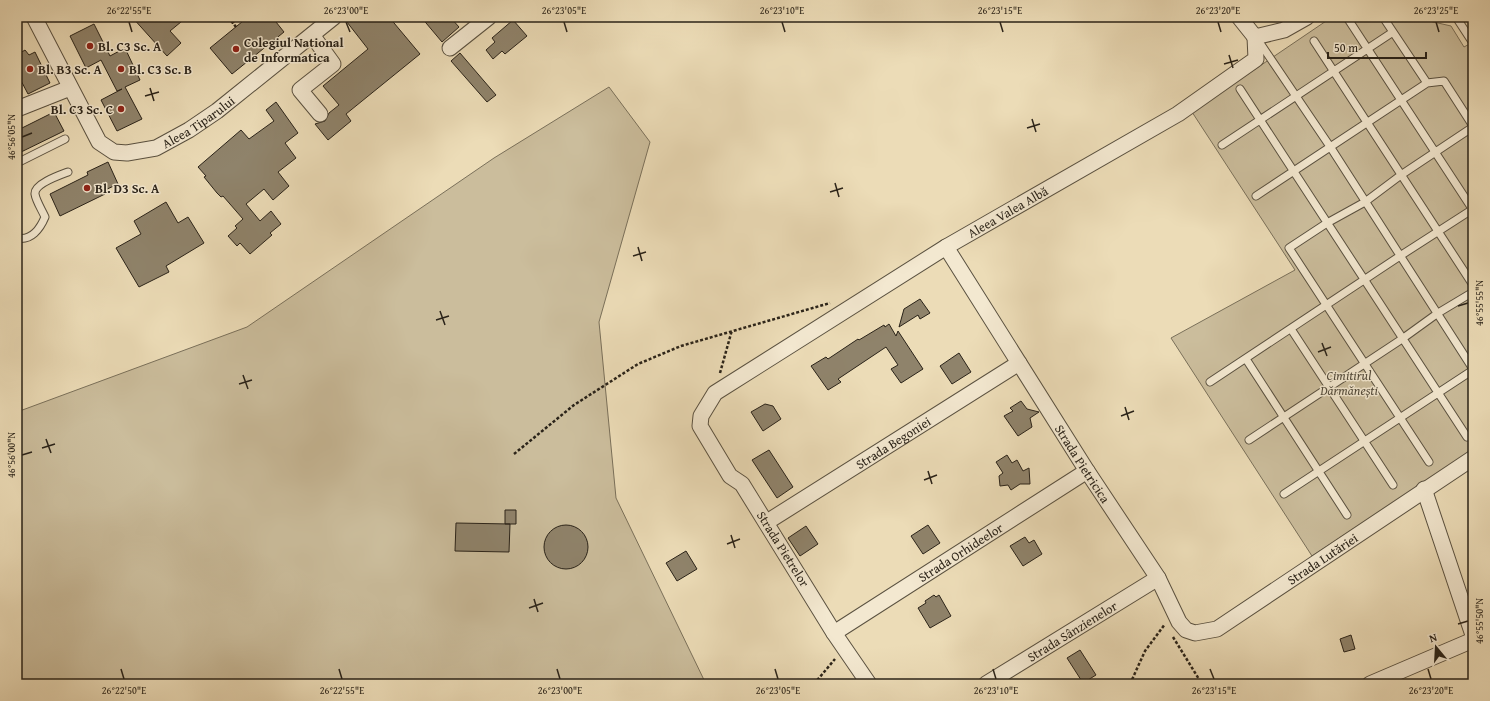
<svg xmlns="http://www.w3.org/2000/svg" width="1490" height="701" font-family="'Gentium Book Plus',serif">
<rect width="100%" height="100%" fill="#ecdcb7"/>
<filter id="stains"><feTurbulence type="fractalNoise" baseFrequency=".005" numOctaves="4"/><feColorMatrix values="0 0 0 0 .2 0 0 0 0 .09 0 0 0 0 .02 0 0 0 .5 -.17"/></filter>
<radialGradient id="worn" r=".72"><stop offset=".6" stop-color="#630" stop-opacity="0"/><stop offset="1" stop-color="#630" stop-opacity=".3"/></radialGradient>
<!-- green -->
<path fill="#cbbd9c" stroke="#7a705a" d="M1332,17H1412L1451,26L1464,47L1473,42V450L1312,556L1171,338L1295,270L1192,112Z
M609,87L650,142L599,322L616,498L706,684H17V412L247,327L494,158Z"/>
<!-- building -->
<path fill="#8f836b" stroke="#2a2319" d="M132,17H187L170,31L181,43L167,56Z
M248,17H272L284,32L232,74L210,48Z
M343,17H389L420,54L346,114L351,121L328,140L315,124L325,121L329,113L339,105L323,86L368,49Z
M421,17H450L459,27L442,42Z
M513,20L527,36L505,54L502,51L493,59L486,50L495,42L492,38Z
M94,24L110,56L125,48L140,80L125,87L142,119L117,131L101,100L122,89L117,91L101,60L86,68L70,36Z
M25,50L29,55L35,52L50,83L28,94L17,73V55Z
M460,53L496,95L487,102L451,61Z
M276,102L298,133L285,143L296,158L278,172L289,186L273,200L264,189L246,204L260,221L271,211L281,224L270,233L272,235L250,254L240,243L237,246L228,236L237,228L235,226L243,219L223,196L221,197L217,193L204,177L206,176L198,167L241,130L249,139L274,121L266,110Z
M54,112L64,131L17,154V133L21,131L20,129Z
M108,162L118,184L103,191L105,194L60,216L50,194L88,175L87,172Z
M166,202L178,223L188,217L204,243L166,266L169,272L139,287L116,248L141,234L134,221Z
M920,299L930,313L920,319L918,315L899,327L904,309Z
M889,324L896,336L898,331L923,369L901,383L891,369L898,365L886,347L838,379L841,382L828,390L811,366L826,357L828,359L858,339L859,340L884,325L885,327Z
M959,353L971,372L952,384L940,366Z
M1021,401L1027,409L1039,412L1030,418L1032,427L1018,436L1004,416L1013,411L1010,408Z
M765,404L773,406L781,419L763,431L751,412Z
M769,450L793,487L777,498L752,460Z
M1007,455L1012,463L1017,460L1023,471L1029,468L1030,484H1020L1011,490L1008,485L1000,486L999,476L1003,473L996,462Z
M505,510H516V524H505Z
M456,523L510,524L509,552L455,551Z
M928,525L940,543L923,554L911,536Z
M544 547a22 22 0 1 1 44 0a22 22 0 1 1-44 0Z
M806,526L818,544L800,556L788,538Z
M1025,537L1029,543L1034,540L1042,554L1023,566L1010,546Z
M686,551L697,569L677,581L666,563Z
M934,595L936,597L939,595L951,616L930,628L918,608L926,603L925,601Z
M1351,635L1355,649L1344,652L1340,639Z
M1080,650L1096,675L1083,683L1067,658Z"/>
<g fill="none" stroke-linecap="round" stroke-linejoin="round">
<defs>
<path id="lane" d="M1383,17L1427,83
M1456,17L1473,43
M1348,19L1473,210
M1258,40L1331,148L1473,369
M1314,41L1473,285
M1240,89L1467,437
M1222,145L1393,32
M17,163L65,139
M1256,196L1427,83L1444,81L1473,126
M17,238C31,241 40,229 45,217C42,210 36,201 35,194C34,184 60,175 68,172
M1291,329L1393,485
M1246,359L1347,515
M1210,382L1400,256L1473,209
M1249,440L1402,339L1438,313L1473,292
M1429,462L1289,248L1327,223L1365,202L1401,175L1473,127
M1284,494L1473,370"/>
<g id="street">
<path id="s1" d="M34,17L99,142L114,152L127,153L156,148L189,130L217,111L334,17"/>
<path d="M1239,17L1255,37"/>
<path d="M312,35L333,64L300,90L320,114"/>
<path d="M1255,37L1284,30L1307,17"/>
<path d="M450,48L489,17"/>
<path d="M17,109L70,88"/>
<path id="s2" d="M946,247L1087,471L1158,578L1179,622L1186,630L1195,633L1217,629L1473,458"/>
<path d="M1424,489L1473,635"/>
<path id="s3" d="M767,522L1019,363"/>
<path id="s4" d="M834,633L1087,471"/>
<path id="s5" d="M869,684L834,633L742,484L730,476L700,426L701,416L715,393L946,247L1178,114L1256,59L1255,37"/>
<path id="s6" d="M986,684L1158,578"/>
<path d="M1370,684L1473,640"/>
</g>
</defs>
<!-- lane casing -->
<use href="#lane" stroke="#5a5140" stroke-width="9"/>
<!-- street casing -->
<use href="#street" stroke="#5a5140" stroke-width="17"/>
<!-- path -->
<path stroke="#2a2319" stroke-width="2.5" stroke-dasharray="3 2" stroke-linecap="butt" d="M228,17L236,27
M232,23L239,17
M720,373L732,330
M514,454L574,405L638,364L681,346L830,303
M1173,637L1202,684
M814,684L835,659
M1130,684L1145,651L1165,624"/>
<!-- lane -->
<use href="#lane" stroke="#f3e8d0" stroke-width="7"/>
<!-- street -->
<use href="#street" stroke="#f3e8d0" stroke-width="15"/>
</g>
<!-- ticks -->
<path fill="none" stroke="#2a2319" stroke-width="1.5" d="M129,22L132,32M346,22L350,32M564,22L567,32M782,22L785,32M1000,22L1003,32M1218,22L1221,32M1436,22L1439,32M1229,55L1233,68M1224,64L1238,60M150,88L154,101M145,96L159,92M1032,119L1036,132M1027,128L1040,124M22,137L32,133M835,183L839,197M830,192L843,188M638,247L642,261M633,256L646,252M1458,306L1468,303M440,311L445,325M436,320L449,316M1322,343L1327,356M1318,352L1331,347M243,375L248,389M239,384L252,380M1125,407L1129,420M1121,416L1134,411M46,439L51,453M42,448L55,444M22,455L32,452M928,471L932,484M924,480L937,475M731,535L735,548M727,544L740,539M534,599L538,612M529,608L543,603M1458,624L1468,621M121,669L124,679M339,669L342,679M557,669L560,679M775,669L778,679M993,669L996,679M1210,669L1214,679M1428,669L1431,679"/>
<!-- markers -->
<g fill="#8f2418" stroke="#f3e8d0" stroke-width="1.5">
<circle cx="90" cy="46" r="4"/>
<circle cx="236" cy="49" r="4"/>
<circle cx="30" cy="69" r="4"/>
<circle cx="121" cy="69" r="4"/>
<circle cx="121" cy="109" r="4"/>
<circle cx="87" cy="188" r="4"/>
</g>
<g text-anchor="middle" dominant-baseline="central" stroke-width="3" stroke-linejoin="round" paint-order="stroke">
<!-- poi labels -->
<g font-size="13" font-weight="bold" fill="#2a2319" stroke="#f3e8d0" text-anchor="start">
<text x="244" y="42">Colegiul National<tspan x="244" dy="15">de Informatica</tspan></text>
<text x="98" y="46">Bl. C3 Sc. A</text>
<text x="38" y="69">Bl. B3 Sc. A</text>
<text x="129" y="69">Bl. C3 Sc. B</text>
<text x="113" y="109" text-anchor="end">Bl. C3 Sc. C</text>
<text x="95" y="188">Bl. D3 Sc. A</text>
</g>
<!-- street labels -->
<g font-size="13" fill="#2a2319" stroke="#f3e8d0">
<text stroke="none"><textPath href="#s1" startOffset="251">Aleea Tiparului</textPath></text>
<text stroke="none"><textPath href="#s5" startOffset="691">Aleea Valea Albă</textPath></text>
<text stroke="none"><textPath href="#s3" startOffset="149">Strada Begoniei</textPath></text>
<text stroke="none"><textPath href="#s2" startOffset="256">Strada Pietricica</textPath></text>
<text transform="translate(783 549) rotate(58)">Strada Pietrelor</text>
<text stroke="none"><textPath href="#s4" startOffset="150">Strada Orhideelor</textPath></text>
<text stroke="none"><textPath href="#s2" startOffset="611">Strada Lutăriei</textPath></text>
<text stroke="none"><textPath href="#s6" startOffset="101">Strada Sânzienelor</textPath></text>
</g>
<!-- park labels -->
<g font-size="13" font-style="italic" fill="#524a3a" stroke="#f3e8d0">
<text x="1349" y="375">Cimitirul<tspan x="1349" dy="15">Dărmănești</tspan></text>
</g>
</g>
<!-- margin -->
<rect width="1490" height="701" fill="none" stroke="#ecdcb7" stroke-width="44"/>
<!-- north arrow -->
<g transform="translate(1436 647) rotate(342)" stroke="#f3e8d0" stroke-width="3" paint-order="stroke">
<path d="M0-3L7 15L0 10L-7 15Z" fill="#2a2319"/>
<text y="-6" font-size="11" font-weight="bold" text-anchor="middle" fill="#2a2319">N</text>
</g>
<!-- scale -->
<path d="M1328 52v6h98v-6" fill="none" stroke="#2a2319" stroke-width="2"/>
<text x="1334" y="52" font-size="12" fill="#2a2319" stroke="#f3e8d0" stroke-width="3" paint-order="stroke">50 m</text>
<rect x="22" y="22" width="1446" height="657" fill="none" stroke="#2a2319" stroke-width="1.5"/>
<g font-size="10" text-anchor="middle" fill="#2a2319">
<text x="129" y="14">26°22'55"E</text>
<text x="346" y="14">26°23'00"E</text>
<text x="564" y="14">26°23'05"E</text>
<text x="782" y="14">26°23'10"E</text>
<text x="1000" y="14">26°23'15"E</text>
<text x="1218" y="14">26°23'20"E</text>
<text x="1436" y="14">26°23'25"E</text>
<text transform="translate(11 137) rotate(-90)" y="4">46°56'05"N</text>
<text transform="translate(1479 303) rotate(-90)" y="4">46°55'55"N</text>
<text transform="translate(11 455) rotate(-90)" y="4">46°56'00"N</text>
<text transform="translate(1479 621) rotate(-90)" y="4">46°55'50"N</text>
<text x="124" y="694">26°22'50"E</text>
<text x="342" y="694">26°22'55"E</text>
<text x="560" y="694">26°23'00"E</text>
<text x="778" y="694">26°23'05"E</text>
<text x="996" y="694">26°23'10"E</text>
<text x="1214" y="694">26°23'15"E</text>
<text x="1431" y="694">26°23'20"E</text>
</g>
<rect width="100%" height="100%" filter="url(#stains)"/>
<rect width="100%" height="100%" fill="url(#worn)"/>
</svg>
